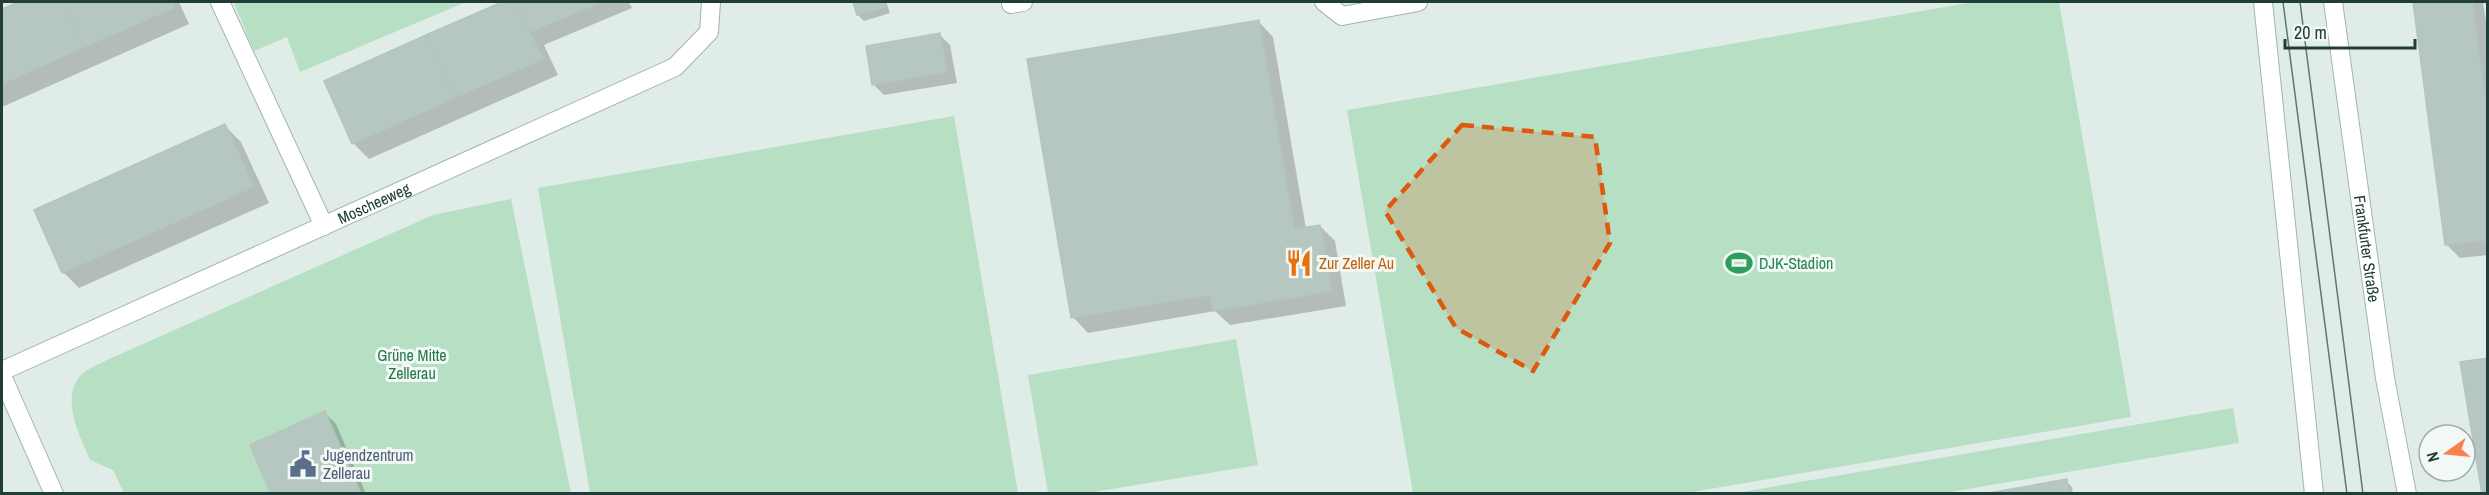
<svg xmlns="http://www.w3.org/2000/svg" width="2489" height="495" font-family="'Archivo Narrow',sans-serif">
<rect width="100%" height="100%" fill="#e0ece7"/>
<!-- green -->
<path fill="#b7dfc3" d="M236,2H466L300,72L287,37L254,51L234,3Z
M1974,2H2059L2131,417L1686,493H1413L1347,110Z
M954,116L1018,493H590L538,188Z
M511,199L571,493H124L113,470L90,460C80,436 59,397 82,374C89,368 100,364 107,360L433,215Z
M1236,339L1258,465L1087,493H1048L1028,375Z
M2233,408L2239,443L1944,493H1736Z"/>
<!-- shadow -->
<path fill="#0003" d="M21,2H179L189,24L2,107V10Z
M506,2H629L632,8L544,45L558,75L369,159L353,143L326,81Z
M855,2H886L890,13L864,21L858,15Z
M2414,2H2483L2488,35V255L2460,258L2446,244Z
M1258,21L1273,37L1306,229L1320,226L1335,241L1346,306L1230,325L1215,311L1088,333L1073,317Z
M939,34L950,45L957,83L884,95L873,84Z
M225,126L241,142L269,203L79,288L63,272Z
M325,413L336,424L366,494H273Z
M2066,481L2072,487L2073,494H1992Z"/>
<!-- building -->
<path fill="#b5c7c0" stroke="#b2c6bf" stroke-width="1.5" d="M18,2H64L84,47L2,84V9Z
M64,2H171L174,8L84,47Z
M502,2H515L543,59L454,98L426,35Z
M515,2H602L530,32Z
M853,2H883L885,7L857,15Z
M2413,2H2472L2488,123V240L2445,245Z
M1259,20L1294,229L1320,225L1332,291L1213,311L1210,295L1071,318L1027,59Z
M940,33L947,72L872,85L866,46Z
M426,35L454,98L352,144L324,81Z
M225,124L254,187L62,273L34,210Z
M2488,358V494H2482L2460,362Z
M325,411L361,494H271L250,445Z
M2067,479L2069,494H1983Z"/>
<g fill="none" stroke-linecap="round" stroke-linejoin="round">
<defs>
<path id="service" d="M220,2L324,226
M1324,2L1342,16L1418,2
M1011,4L1023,2"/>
<g id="minor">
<path id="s1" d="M2,371L675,67L709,32L711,2"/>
</g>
<g id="tertiary">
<path d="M2263,2L2314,494"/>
<path id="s2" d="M2333,2L2385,378L2407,494"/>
<path d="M2,376L54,494"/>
</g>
</defs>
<!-- service casing -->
<use href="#service" stroke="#a3b4af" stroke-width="20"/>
<!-- minor casing -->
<use href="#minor" stroke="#a3b4af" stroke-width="20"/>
<!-- tertiary casing -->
<use href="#tertiary" stroke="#a3b4af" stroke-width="20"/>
<!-- service -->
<use href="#service" stroke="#fff" stroke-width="18"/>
<!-- minor -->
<use href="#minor" stroke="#fff" stroke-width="18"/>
<!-- tertiary -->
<use href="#tertiary" stroke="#fff" stroke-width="18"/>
<!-- tram -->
<path stroke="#5a7a72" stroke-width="1.5" d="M2283,2L2347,494
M2300,2L2363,494"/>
</g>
<!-- marked area -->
<path fill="#de580e" fill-opacity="0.2" stroke="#de580e" stroke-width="4.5" stroke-dasharray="12 8" stroke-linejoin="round" d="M1462,125L1595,137L1610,243L1533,371L1456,328L1385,211Z"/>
<!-- icons -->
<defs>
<symbol id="restaurant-bare" viewBox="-9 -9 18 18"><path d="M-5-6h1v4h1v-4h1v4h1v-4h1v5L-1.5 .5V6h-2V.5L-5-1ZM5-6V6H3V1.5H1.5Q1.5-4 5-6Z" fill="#e8710a" stroke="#f1f8f5" stroke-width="2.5" paint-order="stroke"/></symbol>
<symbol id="stadium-bare" viewBox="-9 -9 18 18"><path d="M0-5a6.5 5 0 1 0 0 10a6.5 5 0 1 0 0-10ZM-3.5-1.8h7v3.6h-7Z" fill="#2e9e5b" stroke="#f1f8f5" stroke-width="2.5" paint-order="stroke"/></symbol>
<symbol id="civic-bare" viewBox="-9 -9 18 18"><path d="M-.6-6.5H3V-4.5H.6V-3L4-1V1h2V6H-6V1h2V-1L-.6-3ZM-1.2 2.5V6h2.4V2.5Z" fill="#5c6f8a" stroke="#f1f8f5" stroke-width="2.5" paint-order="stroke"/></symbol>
</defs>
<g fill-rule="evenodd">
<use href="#restaurant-bare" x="1280" y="244" width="38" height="38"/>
<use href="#stadium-bare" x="1720" y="244" width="38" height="38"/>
<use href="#civic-bare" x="284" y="445" width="38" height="38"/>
</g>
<g text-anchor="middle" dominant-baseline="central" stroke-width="6" stroke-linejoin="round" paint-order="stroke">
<!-- street labels -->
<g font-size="16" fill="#203e37" stroke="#f1f8f5">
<text stroke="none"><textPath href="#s1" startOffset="408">Moscheeweg</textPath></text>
<text stroke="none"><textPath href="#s2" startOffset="249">Frankfurter Straße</textPath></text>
</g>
<!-- food labels -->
<g font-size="16" fill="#c56008" stroke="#f1f8f5" text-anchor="start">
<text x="1319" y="263">Zur Zeller Au</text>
</g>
<!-- leisure labels -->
<g font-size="16" fill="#27864d" stroke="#f1f8f5" text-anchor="start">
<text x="1759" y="263">DJK-Stadion</text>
</g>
<!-- park labels -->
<g font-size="16" fill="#277749" stroke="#f1f8f5">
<text x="412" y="355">Grüne Mitte<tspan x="412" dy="18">Zellerau</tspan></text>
</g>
<!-- service labels -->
<g font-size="16" fill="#4e5e75" stroke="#f1f8f5" text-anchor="start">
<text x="323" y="455">Jugendzentrum<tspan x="323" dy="18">Zellerau</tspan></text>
</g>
</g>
<!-- border -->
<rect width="2489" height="495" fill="none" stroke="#203e37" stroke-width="6"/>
<!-- north arrow -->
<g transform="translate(2447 453) rotate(255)"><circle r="28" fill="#f1f8f5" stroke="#9daea9" stroke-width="1.5"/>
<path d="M0-4.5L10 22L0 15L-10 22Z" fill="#fb804f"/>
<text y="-9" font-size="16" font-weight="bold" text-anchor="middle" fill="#203e37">N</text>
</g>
<!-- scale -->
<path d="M2285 39v9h130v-9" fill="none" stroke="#203e37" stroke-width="3"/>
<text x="2294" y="39" font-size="18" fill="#203e37" stroke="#f1f8f5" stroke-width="4.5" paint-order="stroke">20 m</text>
</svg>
